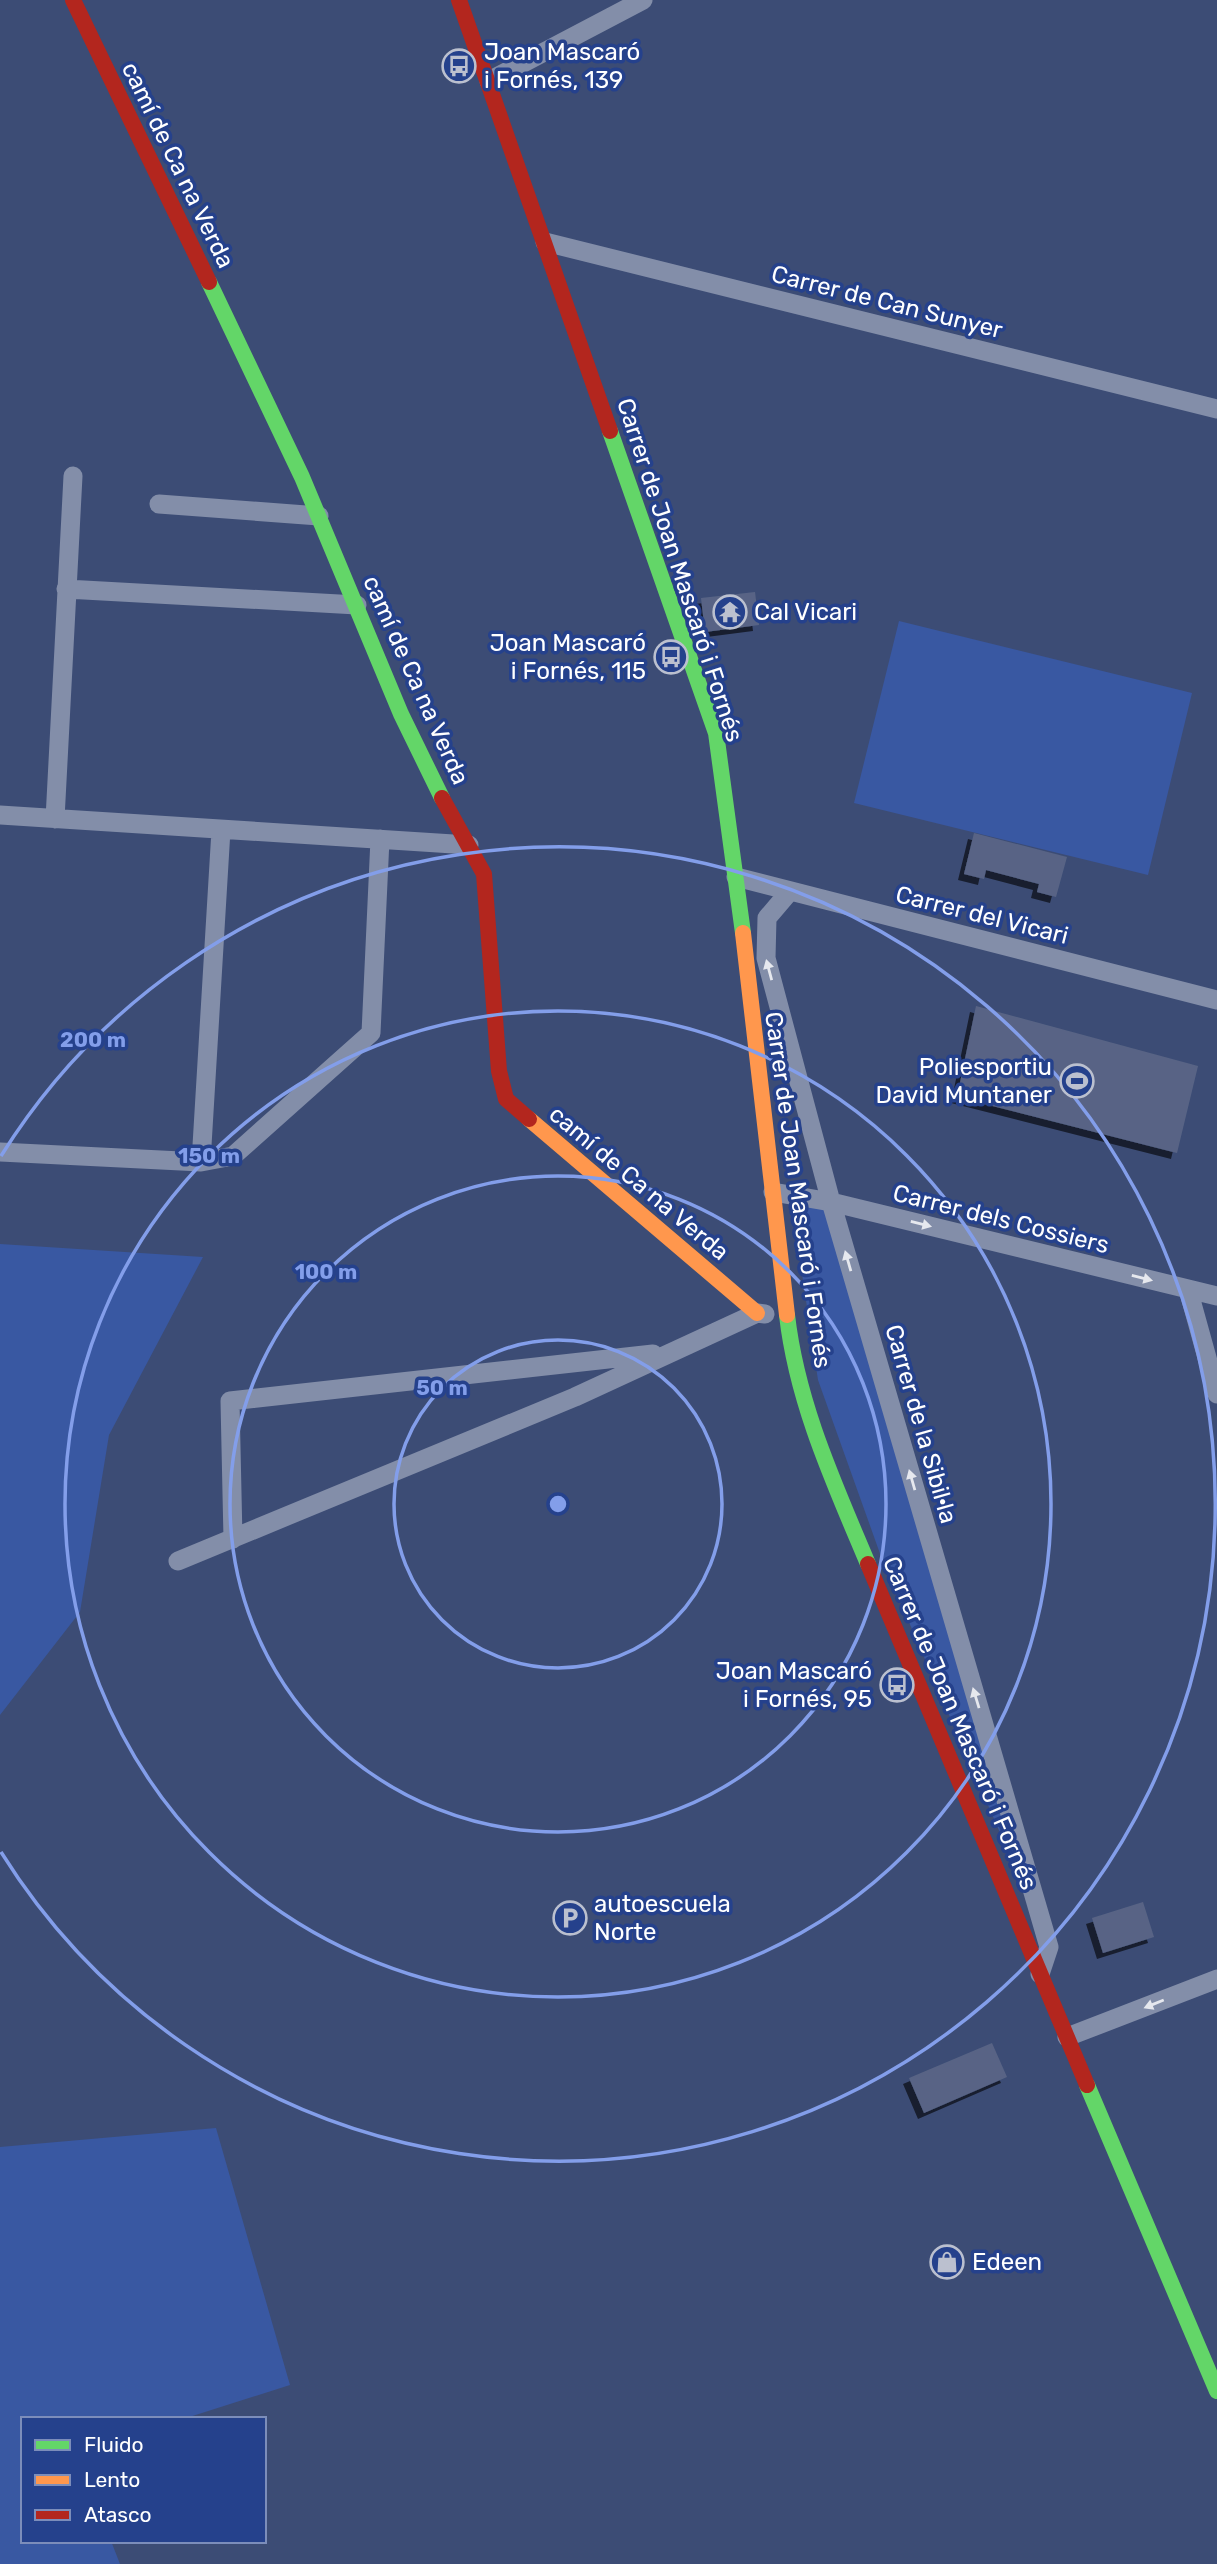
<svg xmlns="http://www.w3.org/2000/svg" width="1217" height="2564" font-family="Rubik,sans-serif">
<defs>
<filter id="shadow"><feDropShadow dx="-6" dy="6" stdDeviation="0" flood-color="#0009"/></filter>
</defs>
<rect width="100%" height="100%" fill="#3c4c75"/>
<!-- green -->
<path fill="#3958a2" d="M899,621L1192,693L1148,875L854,803Z
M791,1201L827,1209L1023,1886L883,1562L818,1380Z
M0,1244L203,1257L109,1435L80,1612L0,1715Z
M216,2128L290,2385L183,2419H23V2541H111L120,2564H0V2147Z"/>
<!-- building -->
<path fill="#586485" filter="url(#shadow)" d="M755,592L759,625L705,632L701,598Z
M974,833L1067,857L1056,897L1037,892L1039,884L986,870L984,879L964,874Z
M976,1006L1198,1066L1177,1153L957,1097Z
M1143,1902L1154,1937L1103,1953L1092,1918Z
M992,2043L1007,2077L924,2113L909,2078Z"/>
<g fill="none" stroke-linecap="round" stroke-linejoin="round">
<!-- street -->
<path stroke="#838ea9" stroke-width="19" d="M489,81L643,0
M545,242L1217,409
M159,504L319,516
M66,589L357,605
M0,815L469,845
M55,819L73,476
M736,877L1217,1000
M790,891L767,918L766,958L831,1202L1049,1947L1040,1974
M0,1152L201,1162L233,1156L371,1033L380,839
M201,1162L221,830
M773,1192L831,1202L1217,1296
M1188,1289L1217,1394
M233,1539L230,1401L653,1354
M178,1561L575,1397L757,1313L765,1314
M1067,2037L1217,1979"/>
<!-- fast -->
<path stroke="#63d668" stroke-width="16" d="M209,282L302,477L401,714L442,798
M610,431L716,733L743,933
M787,1315C797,1403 834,1483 868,1564
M1087,2085L1217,2391"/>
<!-- slow -->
<path stroke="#ff974d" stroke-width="16" d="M743,933L787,1315
M529,1119L757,1313"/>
<!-- jam -->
<path stroke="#b3261e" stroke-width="16" d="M73,0L209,282
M459,0L610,431
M442,798L484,874L499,1071L506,1099L529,1119
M868,1564L1087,2085"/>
</g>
<!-- one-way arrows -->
<defs><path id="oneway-solid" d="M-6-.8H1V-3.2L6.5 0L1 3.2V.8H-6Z" transform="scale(1.75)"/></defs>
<g fill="#e6e8ee">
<use href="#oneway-solid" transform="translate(769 970) rotate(-105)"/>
<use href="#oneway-solid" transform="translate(921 1224) rotate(14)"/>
<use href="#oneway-solid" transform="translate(848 1261) rotate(-106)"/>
<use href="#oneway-solid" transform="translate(1142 1278) rotate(14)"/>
<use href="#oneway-solid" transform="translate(912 1480) rotate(-106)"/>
<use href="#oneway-solid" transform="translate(976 1698) rotate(-107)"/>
<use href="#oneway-solid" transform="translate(1154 2004) rotate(158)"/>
</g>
<!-- distance rings -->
<g fill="none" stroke="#839eea" stroke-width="3.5">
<circle cx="558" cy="1504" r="164"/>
<circle cx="558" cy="1504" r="328"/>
<circle cx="558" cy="1504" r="493"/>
<path d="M1 1156A657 657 0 1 1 1 1852"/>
</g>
<!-- icons -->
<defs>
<symbol id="bus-ring" viewBox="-11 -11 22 22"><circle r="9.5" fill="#25418c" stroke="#bbc0cf" stroke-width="1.5"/><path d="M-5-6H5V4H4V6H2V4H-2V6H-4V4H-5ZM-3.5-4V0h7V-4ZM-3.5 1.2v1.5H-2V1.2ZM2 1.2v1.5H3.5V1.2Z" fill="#bbc0cf"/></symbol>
<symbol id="temple-ring" viewBox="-11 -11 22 22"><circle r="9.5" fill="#25418c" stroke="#bbc0cf" stroke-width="1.5"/><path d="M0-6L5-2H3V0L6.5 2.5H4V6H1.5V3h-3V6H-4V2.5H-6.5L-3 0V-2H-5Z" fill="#bbc0cf"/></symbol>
<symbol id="stadium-ring" viewBox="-11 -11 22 22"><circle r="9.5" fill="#25418c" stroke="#bbc0cf" stroke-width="1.5"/><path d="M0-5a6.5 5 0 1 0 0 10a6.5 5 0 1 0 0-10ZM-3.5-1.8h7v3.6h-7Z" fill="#bbc0cf"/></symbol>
<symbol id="parking-ring" viewBox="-11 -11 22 22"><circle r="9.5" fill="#25418c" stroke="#bbc0cf" stroke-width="1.5"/><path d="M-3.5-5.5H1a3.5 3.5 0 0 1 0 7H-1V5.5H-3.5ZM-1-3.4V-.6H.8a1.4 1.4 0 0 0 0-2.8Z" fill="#bbc0cf"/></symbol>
<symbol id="shop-ring" viewBox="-11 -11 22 22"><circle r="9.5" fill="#25418c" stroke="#bbc0cf" stroke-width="1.5"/><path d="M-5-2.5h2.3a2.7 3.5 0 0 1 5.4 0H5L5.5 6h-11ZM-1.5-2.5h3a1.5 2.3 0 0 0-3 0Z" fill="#bbc0cf"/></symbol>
</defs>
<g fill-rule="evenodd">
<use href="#bus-ring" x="440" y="47" width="38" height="38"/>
<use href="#temple-ring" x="711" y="593" width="38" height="38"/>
<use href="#bus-ring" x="652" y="638" width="38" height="38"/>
<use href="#stadium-ring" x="1058" y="1062" width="38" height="38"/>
<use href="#bus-ring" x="878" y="1666" width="38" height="38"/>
<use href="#parking-ring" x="551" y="1899" width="38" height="38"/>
<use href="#shop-ring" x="928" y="2243" width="38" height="38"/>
</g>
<g text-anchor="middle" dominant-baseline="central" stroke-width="7" stroke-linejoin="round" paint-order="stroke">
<!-- poi labels -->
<g font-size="24" fill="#fff" stroke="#25418c" text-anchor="start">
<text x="484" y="52">Joan Mascaró<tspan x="484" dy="28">i Fornés, 139</tspan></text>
<text x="754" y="612">Cal Vicari</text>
<text x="646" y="643" text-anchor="end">Joan Mascaró<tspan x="646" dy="28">i Fornés, 115</tspan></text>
<text x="1052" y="1067" text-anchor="end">Poliesportiu<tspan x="1052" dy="28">David Muntaner</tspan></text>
<text x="872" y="1671" text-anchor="end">Joan Mascaró<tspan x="872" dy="28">i Fornés, 95</tspan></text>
<text x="594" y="1904">autoescuela<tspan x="594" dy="28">Norte</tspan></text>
<text x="972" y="2262">Edeen</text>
</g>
<!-- street labels -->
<g font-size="24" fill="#fff" stroke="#25418c">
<text transform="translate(178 165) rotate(64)">camí de Ca na Verda</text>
<text transform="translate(887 302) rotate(14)">Carrer de Can Sunyer</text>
<text transform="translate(680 570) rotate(72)">Carrer de Joan Mascaró i Fornés</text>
<text transform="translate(416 680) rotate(66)">camí de Ca na Verda</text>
<text transform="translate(982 915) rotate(14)">Carrer del Vicari</text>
<text transform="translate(639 1183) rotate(40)">camí de Ca na Verda</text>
<text transform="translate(798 1190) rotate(82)">Carrer de Joan Mascaró i Fornés</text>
<text transform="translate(1001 1219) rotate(14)">Carrer dels Cossiers</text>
<text transform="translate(921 1424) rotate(74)">Carrer de la Sibil·la</text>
<text transform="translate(960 1723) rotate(67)">Carrer de Joan Mascaró i Fornés</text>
</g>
</g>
<circle cx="558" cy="1504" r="10" fill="#839eea" stroke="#25418c" stroke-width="3.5"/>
<g font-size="21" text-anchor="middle" font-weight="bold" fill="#839eea" stroke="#25418c" stroke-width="7" stroke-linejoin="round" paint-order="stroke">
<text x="93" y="1047">200 m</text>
<text x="209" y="1163">150 m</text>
<text x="326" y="1279">100 m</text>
<text x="442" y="1395">50 m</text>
</g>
<!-- legend -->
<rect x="21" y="2417" width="245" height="126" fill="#25418c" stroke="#7c8dba" stroke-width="2"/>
<rect x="35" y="2440" width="35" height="10" fill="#63d668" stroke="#7c8dba" stroke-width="2"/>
<text x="84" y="2452" font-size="21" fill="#ffffff">Fluido</text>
<rect x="35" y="2475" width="35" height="10" fill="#ff974d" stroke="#7c8dba" stroke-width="2"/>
<text x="84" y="2487" font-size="21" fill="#ffffff">Lento</text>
<rect x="35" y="2510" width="35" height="10" fill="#b3261e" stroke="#7c8dba" stroke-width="2"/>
<text x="84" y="2522" font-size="21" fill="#ffffff">Atasco</text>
</svg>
